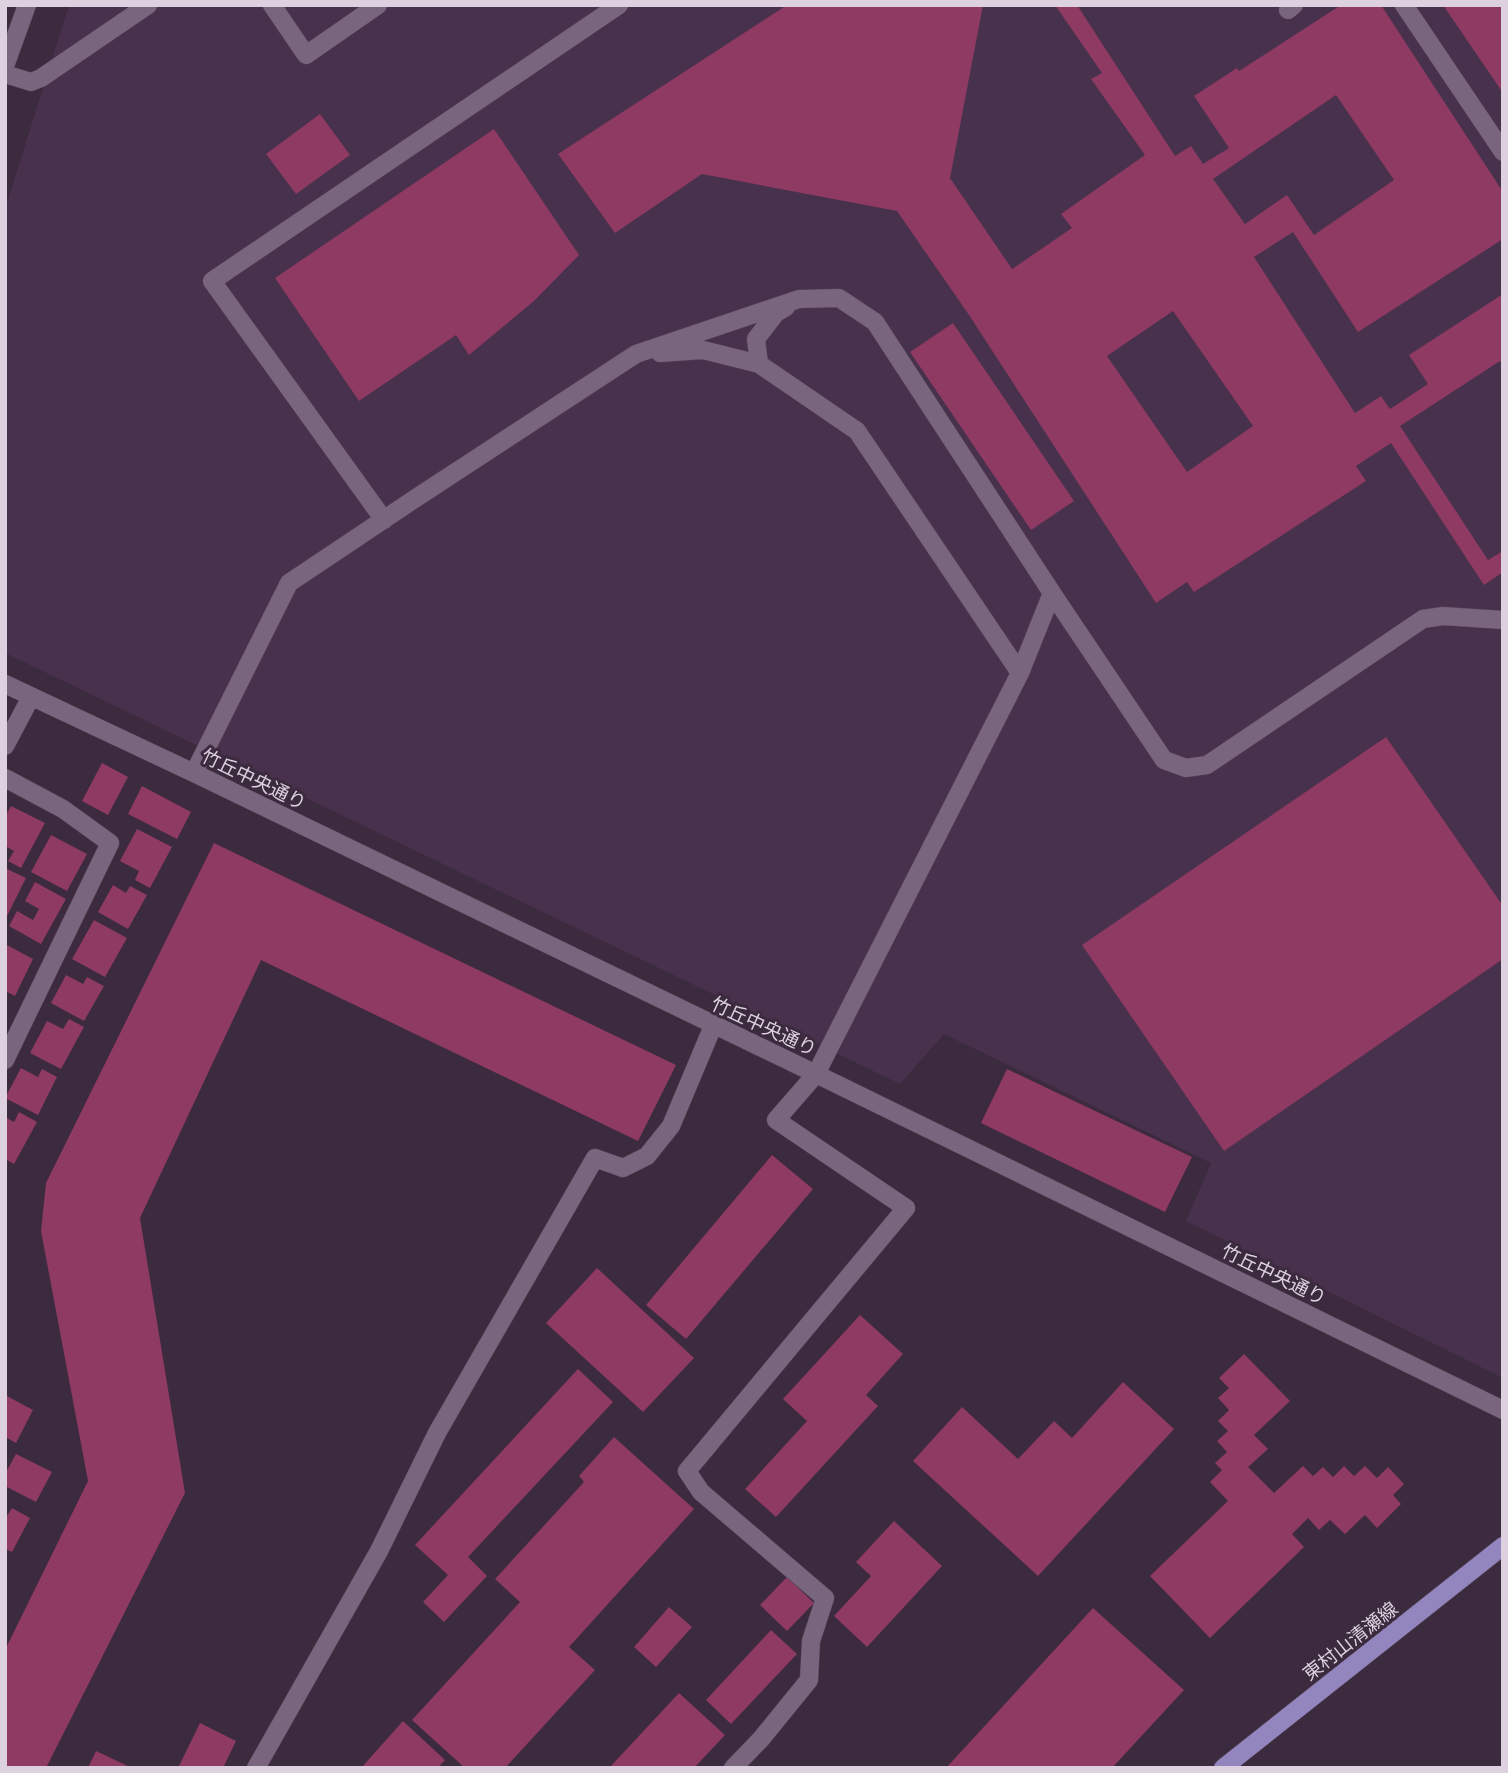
<svg xmlns="http://www.w3.org/2000/svg" width="1508" height="1773" font-family="Quicksand,'Noto Sans JP',sans-serif">
<rect width="100%" height="100%" fill="#3c2a3f"/>
<!-- built -->
<path fill="#48314c" d="M69,5H1503V1378L1186,1221L1211,1163L944,1034L900,1084L5,653V209Z"/>
<!-- building -->
<path fill="#8e3a62" fill-rule="evenodd" d="M787,5H983L950,178L1012,269L1072,228L1061,214L1145,155L1091,79L1102,73L1055,5H1077L1175,156L1191,146L1203,164L1229,148L1194,96L1237,68L1239,71L1341,5H1381L1503,192V239L1358,332L1293,232L1254,257L1355,413L1381,396L1390,409L1428,384L1409,355L1503,294V366L1500,361L1400,426L1488,560L1503,551V572L1484,585L1391,443L1356,466L1366,481L1194,592L1187,582L1156,603L969,315L897,211L702,174L615,233L558,154ZM1336,95L1394,180L1314,235L1287,195L1245,224L1213,179ZM1173,311L1253,426L1187,472L1107,356Z
M1443,5H1503V93Z
M320,114L350,155L296,194L266,154Z
M494,129L579,255L534,301L469,355L456,335L359,401L275,278Z
M953,323L1074,501L1031,530L910,352Z
M1386,737L1503,906V959L1224,1151L1082,945Z
M102,763L128,777L108,815L82,801Z
M142,786L191,812L177,839L128,814Z
M11,806L45,823L21,868L8,861L14,851L5,846V817Z
M137,829L172,847L150,888L135,880L139,871L120,861Z
M51,835L87,854L67,891L31,872Z
M214,843L676,1065L638,1141L261,960L140,1218L185,1493L46,1768H5V1650L88,1481L41,1231L46,1183Z
M5,868L26,878L5,920Z
M35,882L66,899L41,944L9,926L17,911L33,920L39,909L25,901Z
M113,885L126,893L130,886L147,895L128,929L98,912Z
M94,920L127,938L105,977L72,959Z
M5,944L33,959L15,996L5,991Z
M66,975L83,984L87,977L104,986L84,1021L51,1003Z
M69,1019L84,1027L61,1069L30,1053L47,1021L63,1029Z
M21,1068L38,1077L42,1069L57,1077L38,1115L5,1098Z
M1007,1069L1192,1157L1165,1212L981,1123Z
M19,1112L37,1122L14,1164L5,1159V1117L14,1122Z
M772,1155L813,1189L686,1339L646,1305Z
M597,1268L694,1358L643,1412L546,1323Z
M860,1315L903,1354L866,1395L878,1406L776,1517L745,1489L807,1421L783,1399Z
M1244,1354L1290,1401L1254,1435L1268,1449L1248,1467L1274,1493L1303,1466L1313,1476L1323,1467L1333,1477L1344,1466L1354,1476L1365,1466L1377,1478L1388,1467L1404,1484L1393,1495L1401,1504L1377,1528L1365,1515L1345,1534L1330,1520L1319,1530L1308,1518L1292,1534L1304,1547L1210,1638L1150,1576L1228,1501L1210,1482L1222,1470L1215,1463L1227,1452L1217,1441L1228,1431L1218,1421L1229,1410L1218,1398L1229,1388L1219,1378Z
M578,1369L613,1402L468,1557L487,1576L444,1622L423,1602L448,1575L415,1545Z
M1123,1382L1174,1429L1038,1576L913,1461L962,1407L1018,1459L1054,1421L1072,1438Z
M5,1395L33,1410L16,1443L5,1437Z
M614,1437L694,1509L569,1647L595,1670L505,1768H465L412,1720L520,1602L495,1579L584,1482L579,1476Z
M16,1454L52,1472L36,1502L5,1486V1474Z
M12,1508L30,1518L12,1552L5,1549V1515L7,1516Z
M894,1521L942,1566L867,1647L834,1616L871,1576L856,1562Z
M787,1577L814,1603L787,1631L760,1605Z
M669,1607L692,1627L656,1667L634,1647Z
M1093,1608L1184,1690L1112,1768H946Z
M771,1630L797,1654L731,1724L706,1700Z
M679,1693L725,1735L694,1768H609Z
M403,1721L445,1760L440,1765L443,1768H361Z
M200,1723L236,1741L223,1768H178Z
M96,1751L132,1768H88Z"/>
<g fill="none" stroke-linecap="round" stroke-linejoin="round">
<defs>
<path id="minor" d="M272,5L306,55L378,5
M1404,5L1503,152
M1288,10L1294,5
M5,66L27,5
M5,74L31,82L41,78L148,5
M660,353L703,350L759,364L857,431L1020,673
M759,364L756,339L776,313L786,307
M384,520L212,281L619,5
M1052,593L1164,760L1186,768L1207,765L1423,619L1443,616L1503,620
M5,684L194,773L816,1074L1503,1410
M5,746L31,697
M194,773L289,583L416,498L636,354L799,299L839,298L875,322L1052,593L1020,673L816,1074L776,1120L906,1208L687,1471L701,1492L825,1598L811,1641L809,1680L761,1739L733,1768
M5,778L63,809L110,843L5,1060
M256,1768L379,1551L437,1433L595,1158L623,1168L647,1156L671,1126L713,1026"/>
<path id="major" d="M1223,1768L1503,1546"/>
</defs>
<!-- minor casing -->
<use href="#minor" stroke="#56475a" stroke-width="19"/>
<!-- major casing -->
<use href="#major" stroke="#56475a" stroke-width="19"/>
<!-- minor -->
<use href="#minor" stroke="#79657d" stroke-width="18"/>
<!-- major -->
<use href="#major" stroke="#9385bd" stroke-width="18"/>
</g>
<g text-anchor="middle" dominant-baseline="central" stroke-width="6" stroke-linejoin="round" paint-order="stroke">
<!-- street labels -->
<g font-size="19" fill="#ddd1df" stroke="#3c2a3f">
<text transform="translate(254 779) rotate(26)">竹丘中央通り</text>
<text transform="translate(764 1026) rotate(25)">竹丘中央通り</text>
<text transform="translate(1274 1274) rotate(26)">竹丘中央通り</text>
<text transform="translate(1350 1641) rotate(-38)">東村山清瀬線</text>
</g>
</g>
<!-- border -->
<rect width="1508" height="1773" fill="none" stroke="#ddd1df" stroke-width="14"/>
</svg>
